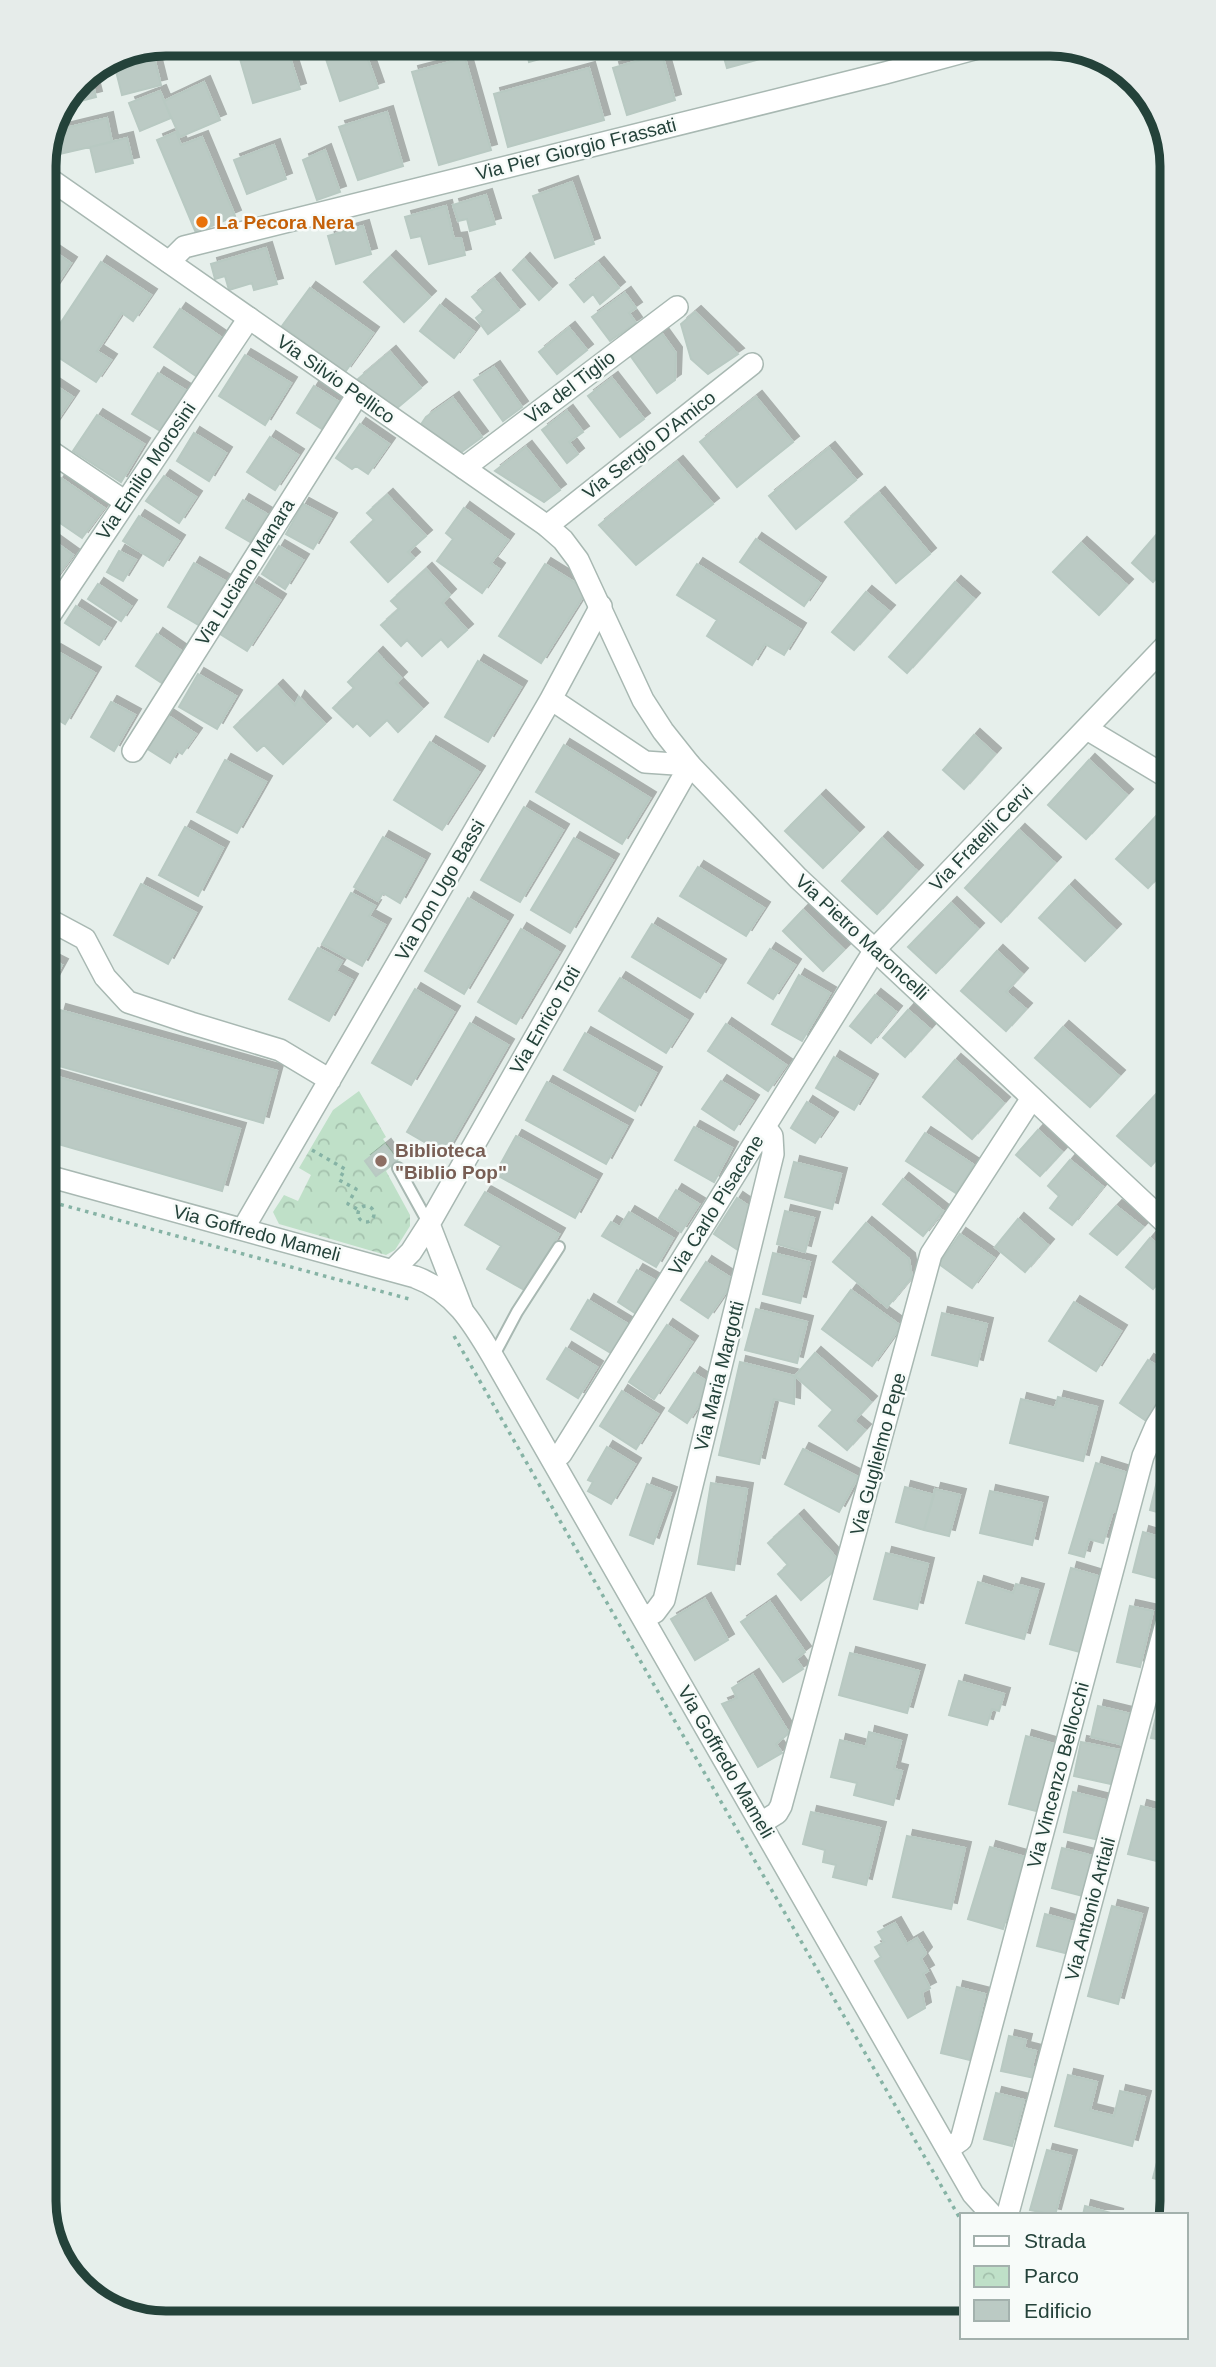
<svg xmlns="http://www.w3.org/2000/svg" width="1216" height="2367" font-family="Arial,sans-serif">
<defs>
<pattern id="park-crowns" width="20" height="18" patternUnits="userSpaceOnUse" patternTransform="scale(1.75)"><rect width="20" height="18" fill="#bfe0c8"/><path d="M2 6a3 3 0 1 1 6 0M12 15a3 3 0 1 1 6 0" fill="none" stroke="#a4c1ad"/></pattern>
<filter id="shadow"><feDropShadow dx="6" dy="-6" stdDeviation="0" flood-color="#0004"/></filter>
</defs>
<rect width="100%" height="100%" fill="#e6efeb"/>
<!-- park -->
<path fill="url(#park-crowns)" d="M359,1091L386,1137L383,1139L399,1160L386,1171L410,1215V1226L395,1250L386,1255L279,1224L273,1212L284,1195L298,1201L311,1175L299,1168L333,1110Z"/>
<!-- building -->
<path fill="#bbcac4" stroke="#b8c9c2" stroke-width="2" filter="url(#shadow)" d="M721,47H792L793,50L727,68Z
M526,49H575L529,62Z
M288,51L300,89L253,103L238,52Z
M341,51H365L378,88L340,101L325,56Z
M136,53H153L161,85L122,95L113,59Z
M662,54L675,100L627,115L613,68Z
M465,58L491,150L439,165L412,72Z
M589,68L604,120L508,147L494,94Z
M90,73L96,97L69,104L80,79Z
M204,82L220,120L180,137L164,101Z
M160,91L171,118L140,131L129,103Z
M387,112L403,166L358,180L339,127Z
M107,118L112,142L55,155L52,141L57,130Z
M176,132L181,145L202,137L235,216L196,233L157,140Z
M127,138L133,163L96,172L90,147Z
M274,145L286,179L247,194L234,160Z
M325,150L340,192L317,200L303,160Z
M572,182L594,244L555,258L533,196Z
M486,195L495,224L470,231L467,219L458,221L453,205Z
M446,206L454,239L461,238L465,255L429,264L421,236L411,238L405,217Z
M363,226L371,254L336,264L328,236Z
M44,245L71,263L44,304Z
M266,248L277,284L254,290L252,283L229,290L225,276L215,279L211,264Z
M390,257L430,297L404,322L364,282Z
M524,259L551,289L539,300L513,270Z
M101,262L151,295L133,321L122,313L97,351L111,360L96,382L44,348Z
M598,263L619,288L600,304L593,294L584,302L570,285Z
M494,279L519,310L488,334L476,318L484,311L472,297Z
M310,288L373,333L345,372L282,326Z
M625,293L636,308L629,313L636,323L610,341L592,317Z
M440,305L474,332L454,358L420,331Z
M180,309L225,340L199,378L154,347Z
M695,312L738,354L708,374L691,359L681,324Z
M569,328L587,350L557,374L539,352Z
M658,328L676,353L675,380L657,393L627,351Z
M390,352L421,388L397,408L375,398L358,379Z
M245,355L291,383L265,425L219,396Z
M494,367L522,407L503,421L474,380Z
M158,373L187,391L162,432L132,414Z
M44,378L73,397L54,425L44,418Z
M612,378L644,419L620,437L588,396Z
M314,386L339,402L322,429L297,413Z
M756,397L793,442L737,487L700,442Z
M453,398L482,437L460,453L420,426L426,417Z
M567,411L583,432L569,442L578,454L567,463L542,430Z
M97,415L144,444L121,482L73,451Z
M360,424L389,444L368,474L356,466L352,469L336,458Z
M194,433L226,453L209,481L177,461Z
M270,437L298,455L275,490L247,472Z
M526,447L560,490L544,502L495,471Z
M829,448L856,480L796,529L769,496Z
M677,462L713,504L636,565L599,525Z
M164,476L196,497L179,523L146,501Z
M61,478L104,508L82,538L44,512V502Z
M879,493L930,554L896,583L845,522Z
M387,495L426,536L408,552L414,558L388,582L351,542L374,520L367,513Z
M243,500L267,514L250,542L226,528Z
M303,504L331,519L313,549L286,534Z
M464,508L508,540L491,563L499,569L482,593L437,561L453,539L446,533Z
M139,516L179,541L163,566L123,541Z
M1170,519L1172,522V560L1153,582L1132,563Z
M44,534L73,555L50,586L44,582Z
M756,539L820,583L804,606L740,562Z
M1081,543L1127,585L1099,615L1053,572Z
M279,546L303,560L285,589L262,574Z
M119,551L136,560L123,581L107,572Z
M194,563L227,582L200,626L168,607Z
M545,564L587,590L541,663L499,636Z
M697,564L800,629L784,655L765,644L752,665L707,636L717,620L677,595Z
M426,569L450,595L442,603L467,630L448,647L441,639L422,656L407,640L401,646L381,625L399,609L391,601Z
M955,582L974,599L907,673L889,657Z
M253,583L280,600L247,651L220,634Z
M98,584L131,606L121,621L88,599Z
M866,592L889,611L854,650L832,632Z
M76,606L110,628L99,645L65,623Z
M157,634L183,652L162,683L136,666Z
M55,650L95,673L65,724L44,711V699L47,693L44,691V669Z
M377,653L401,678L396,683L422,709L398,732L387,720L370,736L357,723L353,727L333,708L354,688L348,682Z
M478,661L521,687L488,742L445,717Z
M198,674L236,696L217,729L179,707Z
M277,686L295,705L299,697L325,724L283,764L264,745L257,751L234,727Z
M111,702L135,715L114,751L91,737Z
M167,715L196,734L182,754L177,751L170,763L146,748Z
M974,735L995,754L964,789L943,770Z
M430,742L479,772L442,830L394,800Z
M564,745L650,798L622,844L536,792Z
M225,760L266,782L237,833L197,812Z
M1089,760L1127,795L1086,839L1048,805Z
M820,796L858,833L823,868L785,831Z
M524,807L563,830L520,902L481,880Z
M1160,812L1172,823V862L1148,888L1116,859Z
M185,827L223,848L198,896L159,875Z
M1019,830L1055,863L1001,922L965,888Z
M383,837L424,860L400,903L383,893L378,901L354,887Z
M574,838L613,860L570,933L531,910Z
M882,838L917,871L877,914L842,881Z
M698,867L764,908L746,936L680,896Z
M141,884L196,913L168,964L114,935Z
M1069,886L1115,930L1085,961L1039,918Z
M351,893L375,906L369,916L385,925L362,966L322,944Z
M468,898L507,921L464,994L425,971Z
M951,903L978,929L936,973L908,947Z
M803,910L844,950L823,971L783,931Z
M652,924L720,965L700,998L632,957Z
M521,929L559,952L516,1024L478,1002Z
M318,948L342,961L336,971L352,980L329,1021L289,999Z
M770,949L795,965L773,999L748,983Z
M997,951L1022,974L1006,992L1026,1009L1006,1031L961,991Z
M44,956L62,965L44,998Z
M799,975L830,993L802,1041L772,1024Z
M620,978L687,1020L666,1053L599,1011Z
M415,989L454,1012L411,1085L372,1063Z
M875,995L896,1012L871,1043L850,1026Z
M60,1010L277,1071L263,1123L45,1062Z
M908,1010L930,1029L905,1057L883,1038Z
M470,1023L508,1045L445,1154L407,1132Z
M726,1024L786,1065L768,1091L708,1051Z
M1063,1027L1119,1076L1090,1107L1035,1058Z
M585,1033L656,1073L635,1111L564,1070Z
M834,1057L872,1080L854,1110L816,1088Z
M955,1060L1004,1103L972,1139L923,1097Z
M44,1073L240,1129L222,1191L44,1140Z
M721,1081L753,1101L734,1130L702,1109Z
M547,1082L627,1126L606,1164L526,1120Z
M1160,1090L1172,1101V1142L1151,1166L1117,1136Z
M807,1102L832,1118L815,1143L791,1128Z
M694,1127L732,1148L714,1182L675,1160Z
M1038,1130L1062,1152L1040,1176L1016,1155Z
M925,1133L974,1165L956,1193L906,1161Z
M516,1136L596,1180L575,1218L495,1174Z
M385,1145L397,1161L376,1176L365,1161Z
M1070,1160L1103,1187L1072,1225L1050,1208L1059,1196L1048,1186Z
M794,1162L841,1174L832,1209L785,1197Z
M903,1179L943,1211L923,1236L883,1204Z
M676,1190L699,1204L681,1232L659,1218Z
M485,1192L559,1234L526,1291L487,1269L501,1246L465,1225Z
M737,1198L753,1209L742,1225L750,1230L738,1250L714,1234Z
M1116,1206L1143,1227L1117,1255L1090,1234Z
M785,1211L814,1218L805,1252L777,1244Z
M629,1212L673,1238L656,1267L602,1236L611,1222L620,1227Z
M1018,1219L1048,1245L1025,1272L995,1247Z
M866,1223L909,1259L912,1277L887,1307L833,1262Z
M960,1234L994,1258L972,1288L939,1264Z
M1150,1238L1172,1256V1266L1153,1289L1126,1267Z
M773,1253L810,1262L800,1303L763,1294Z
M706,1262L734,1280L708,1318L681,1300Z
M637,1270L655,1280L635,1313L618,1302Z
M851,1290L901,1326L872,1366L822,1329Z
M588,1300L628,1324L611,1353L571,1329Z
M1074,1302L1121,1331L1096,1371L1049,1341Z
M756,1309L807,1322L797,1363L745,1350Z
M942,1313L987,1324L977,1366L932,1355Z
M667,1325L692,1342L654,1399L629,1382Z
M566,1348L597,1367L578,1398L547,1379Z
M815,1353L871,1402L854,1421L865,1430L847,1450L819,1426L833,1410L795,1376Z
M1148,1360L1172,1376V1387L1148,1422L1120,1403Z
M740,1362L795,1376L794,1404L774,1399L759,1464L719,1455Z
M694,1373L712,1385L687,1423L669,1411Z
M622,1391L658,1414L636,1449L600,1426Z
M1058,1397L1097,1407L1083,1461L1010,1443L1021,1399L1055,1408Z
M607,1447L635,1464L611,1504L588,1491L593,1482L588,1480Z
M803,1449L858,1477L839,1512L785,1484Z
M1096,1463L1131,1474L1120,1513L1113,1511L1103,1543L1089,1539L1084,1557L1069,1553Z
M1160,1469L1172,1472V1516L1150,1510Z
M711,1483L747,1489L734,1570L698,1564Z
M647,1484L671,1493L653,1544L630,1535Z
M905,1487L934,1495L924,1530L896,1522Z
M935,1489L960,1495L949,1536L924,1530Z
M990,1491L1042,1503L1032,1545L980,1533Z
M798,1516L842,1564L801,1600L778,1574L788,1565L768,1543Z
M1161,1530L1172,1532L1171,1582L1133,1572L1143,1532L1159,1537Z
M886,1553L928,1564L917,1609L874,1599Z
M1071,1568L1101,1577L1080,1652L1050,1644Z
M978,1582L1013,1593L1016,1584L1038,1590L1024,1639L966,1623Z
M705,1599L728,1640L695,1660L671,1619Z
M770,1602L805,1652L796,1659L803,1669L783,1682L741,1622Z
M1130,1606L1153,1611L1140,1667L1117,1662Z
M850,1653L919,1671L907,1713L839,1695Z
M753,1675L789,1733L776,1744L782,1753L758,1767L722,1704L737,1698L732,1688Z
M1165,1679L1172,1681V1742L1151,1738Z
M959,1681L1004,1694L999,1711L992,1709L987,1725L949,1715Z
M1098,1706L1131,1714L1124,1745L1091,1737Z
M869,1732L901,1741L894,1769L902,1771L893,1805L854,1795L857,1783L831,1777L840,1740L866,1747Z
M1026,1736L1057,1745L1040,1812L1009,1804Z
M1081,1742L1125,1751L1120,1772L1114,1770L1111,1784L1074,1776Z
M1073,1792L1105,1800L1095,1839L1064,1832Z
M1141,1806L1170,1814L1157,1861L1128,1854Z
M811,1812L880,1828L866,1885L833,1877L836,1865L823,1862L825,1850L803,1844Z
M907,1836L965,1848L951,1909L893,1897Z
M990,1847L1025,1857L1003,1929L968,1919Z
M1062,1848L1093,1856L1083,1896L1052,1888Z
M1112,1906L1142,1914L1118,2004L1088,1996Z
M1045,1914L1077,1923L1069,1954L1037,1946Z
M895,1923L907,1944L917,1938L926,1953L921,1959L928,1971L923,1974L930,1988L922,1992L925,2008L908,2018L875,1961L881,1957L875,1947L884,1942L878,1932Z
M957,1987L985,1994L970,2060L941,2053Z
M1009,2036L1026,2040L1024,2048L1036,2051L1032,2067L1037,2068L1035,2078L1001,2071Z
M1068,2075L1097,2082L1090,2110L1114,2116L1120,2091L1145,2097L1132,2146L1055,2126Z
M996,2093L1024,2100L1012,2146L984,2139Z
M1164,2135L1172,2137V2201L1167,2200L1171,2183L1153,2178Z
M1047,2150L1071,2156L1055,2215L1030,2210Z
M1085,2206L1118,2215H1083Z"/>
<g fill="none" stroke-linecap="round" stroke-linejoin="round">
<defs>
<path id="service" d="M398,1168L429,1224
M493,1357L517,1312L559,1247"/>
<path id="minor" d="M169,262L184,247L885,73L989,45
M44,447L124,501
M464,468L677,307
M547,526L752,364
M44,624L249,318
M1087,729L1172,780
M133,751L358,394
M44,917L85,939L105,977L128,1002L191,1023L280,1050L330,1080
M429,1224L462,1309
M243,1229L551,699
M393,1270L411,1252L429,1224L690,765L645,762L551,699L601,606
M552,1459L561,1454L876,948L1172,639
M644,1618L655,1612L664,1600L773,1154L772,1136L765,1127
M761,1823L777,1813L781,1806L931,1254L1032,1098
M948,2149L961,2140L1143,1456L1156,1426L1172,1400
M1005,2215L1008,2213L1172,1601"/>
<path id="tertiary" d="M44,175L547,526L563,540L578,560L643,700L663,731L690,765L798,878L1172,1229
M44,1175L415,1277C454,1291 473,1323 493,1357L973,2194L992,2215"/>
</defs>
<!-- service casing -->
<use href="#service" stroke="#a8b8b2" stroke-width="14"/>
<!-- minor casing -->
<use href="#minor" stroke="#a8b8b2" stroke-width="24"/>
<!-- tertiary casing -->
<use href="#tertiary" stroke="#a8b8b2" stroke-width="24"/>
<!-- path -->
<path stroke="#86b3a5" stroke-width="3.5" stroke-dasharray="3.5 5" stroke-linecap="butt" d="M312,1150L345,1169L339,1180L356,1189L348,1204L359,1210
M44,1200L413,1300
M358 1214a8 8 0 1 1 16 0a8 8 0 1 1-16 0Z
M454,1336L962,2222"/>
<!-- service -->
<use href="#service" stroke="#fff" stroke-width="10"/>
<!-- minor -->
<use href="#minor" stroke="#fff" stroke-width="21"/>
<!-- tertiary -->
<use href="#tertiary" stroke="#fff" stroke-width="21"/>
</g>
<!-- markers -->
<circle fill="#e8710a" stroke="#f7fbf9" stroke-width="2.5" cx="202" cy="222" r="7"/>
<circle fill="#8d6e63" stroke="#f7fbf9" stroke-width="2.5" cx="381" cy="1161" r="7"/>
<g text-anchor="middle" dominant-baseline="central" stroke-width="5" stroke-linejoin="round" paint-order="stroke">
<!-- street labels -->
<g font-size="19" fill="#24423a" stroke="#f7fbf9">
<text transform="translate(576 149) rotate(-14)">Via Pier Giorgio Frassati</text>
<text transform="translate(336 379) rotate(35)">Via Silvio Pellico</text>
<text transform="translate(570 387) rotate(-37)">Via del Tiglio</text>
<text transform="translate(649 445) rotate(-38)">Via Sergio D'Amico</text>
<text transform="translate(146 471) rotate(-56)">Via Emilio Morosini</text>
<text transform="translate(245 572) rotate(-58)">Via Luciano Manara</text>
<text transform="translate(981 838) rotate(-46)">Via Fratelli Cervi</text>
<text transform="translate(440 890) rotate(-60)">Via Don Ugo Bassi</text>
<text transform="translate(862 937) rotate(43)">Via Pietro Maroncelli</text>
<text transform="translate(545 1020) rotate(-60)">Via Enrico Toti</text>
<text transform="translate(716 1205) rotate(-58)">Via Carlo Pisacane</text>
<text transform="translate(257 1233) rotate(15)">Via Goffredo Mameli</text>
<text transform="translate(719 1376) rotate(-76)">Via Maria Margotti</text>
<text transform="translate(878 1454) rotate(-75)">Via Guglielmo Pepe</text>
<text transform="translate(726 1762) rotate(60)">Via Goffredo Mameli</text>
<text transform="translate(1058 1775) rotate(-75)">Via Vincenzo Bellocchi</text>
<text transform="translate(1090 1909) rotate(-75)">Via Antonio Artiali</text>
</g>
<!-- food labels -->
<g font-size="19" font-weight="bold" fill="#c56008" stroke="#f7fbf9" text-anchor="start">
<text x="216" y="222">La Pecora Nera</text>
</g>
<!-- education labels -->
<g font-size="19" font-weight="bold" fill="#785e54" stroke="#f7fbf9" text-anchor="start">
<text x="395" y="1150">Biblioteca<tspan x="395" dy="22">"Biblio Pop"</tspan></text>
</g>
</g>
<!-- crop -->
<path d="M0 0H1216V2367H0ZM166 56H1050A110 110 0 0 1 1160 166V2201A110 110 0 0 1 1050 2311H166A110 110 0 0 1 56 2201V166A110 110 0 0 1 166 56Z" fill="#e6ecea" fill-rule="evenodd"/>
<path fill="none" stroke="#24423a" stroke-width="9" d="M166 56H1050A110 110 0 0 1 1160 166V2201A110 110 0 0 1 1050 2311H166A110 110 0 0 1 56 2201V166A110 110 0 0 1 166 56Z"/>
<!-- legend -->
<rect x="960" y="2213" width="228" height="126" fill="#f7fbf9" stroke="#a3b1ad" stroke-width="2"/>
<rect x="974" y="2236" width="35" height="10" fill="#ffffff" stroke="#a3b1ad" stroke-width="2"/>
<text x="1024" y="2248" font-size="21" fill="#24423a">Strada</text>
<rect x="974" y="2266" width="35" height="21" fill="url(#park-crowns)" stroke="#a3b1ad" stroke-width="2"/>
<text x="1024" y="2283" font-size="21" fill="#24423a">Parco</text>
<rect x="974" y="2300" width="35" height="21" fill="#bbcac4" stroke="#a3b1ad" stroke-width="2"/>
<text x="1024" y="2318" font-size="21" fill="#24423a">Edificio</text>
</svg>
